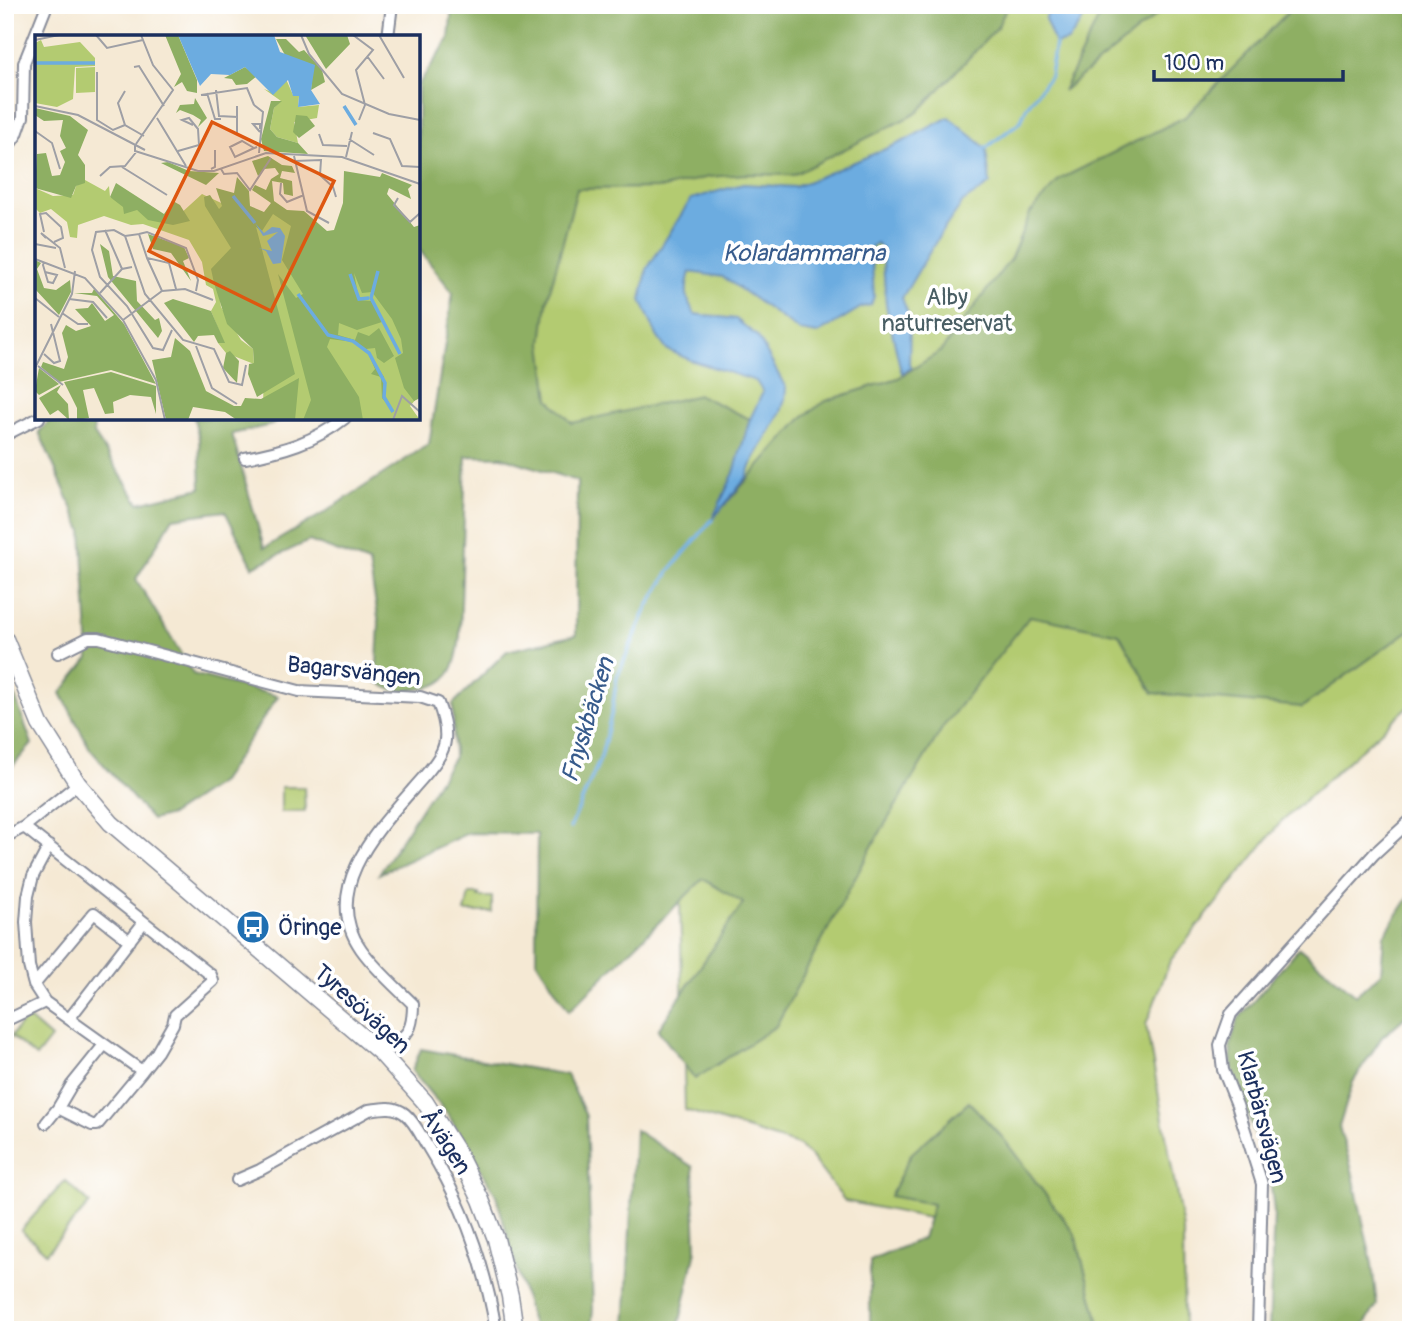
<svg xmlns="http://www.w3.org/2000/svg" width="1416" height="1335" font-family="Pangolin,sans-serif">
<rect width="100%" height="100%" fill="#fff"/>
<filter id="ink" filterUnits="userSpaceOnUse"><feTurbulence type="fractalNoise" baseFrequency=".0143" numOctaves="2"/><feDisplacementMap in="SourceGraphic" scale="14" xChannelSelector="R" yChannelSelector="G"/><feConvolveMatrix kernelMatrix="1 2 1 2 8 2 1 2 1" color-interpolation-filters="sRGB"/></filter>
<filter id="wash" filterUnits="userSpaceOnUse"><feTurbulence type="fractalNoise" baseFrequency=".00686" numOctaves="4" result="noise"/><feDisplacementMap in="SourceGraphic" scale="28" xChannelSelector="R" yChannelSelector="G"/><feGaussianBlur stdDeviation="1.57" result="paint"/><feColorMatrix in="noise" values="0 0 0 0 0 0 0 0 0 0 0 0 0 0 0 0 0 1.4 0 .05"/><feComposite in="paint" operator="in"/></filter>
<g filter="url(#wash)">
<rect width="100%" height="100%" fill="#f5e9d4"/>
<!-- green -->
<path fill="#b3cb71" stroke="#677d68" stroke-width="2" d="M460,5H1411L1302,707L1411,629V704L1281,822L1170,961L1146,1025L1183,1229L1184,1330H1101L1075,1234L939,1220L845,1201L810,1156L798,1145L685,1110L669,439L483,444L418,106L452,76Z
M281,787H304L305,811L281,812Z
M469,894H479L478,897H492V912H465Z
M27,1017L51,1038L36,1057L11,1036Z
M65,1181L90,1203L46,1253L21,1230Z"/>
<!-- forest -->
<path fill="#8eaf63" stroke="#546f60" stroke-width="2" d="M452,5H1008L997,28L917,113L793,175L746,174L709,177L663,188L577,189L547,302L542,343L549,399L572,423L699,395L750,419L734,473L714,517L804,416L826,401L898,378L941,351L1011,258L1030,213L1060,179L1185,117L1295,5H1411V629L1302,707L1153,693L1119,634L1030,616L943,727L875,841L776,1026L695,1079L658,1030L743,903L703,879L569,1011L536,960L537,834L468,833L379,874L454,757L453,704L507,651L576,635L577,481L502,457L466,456L460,635C457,669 449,688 412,690C394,691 391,691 376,681L379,623L369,563L309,541L253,567L225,511L173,518L136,579L193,674L278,696L221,782L171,815L152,820L90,749L61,693L89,658L82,530L39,432L52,418H93L94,434L139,503L201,488L199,439L194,418H287L271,425L232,434L264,548L324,513L429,444L453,293L418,248V85L449,39Z
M1105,5H1169L1063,91Z
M5,679L14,694L32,744L11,768L5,771Z
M1411,894V1012L1382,1037L1353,1082L1339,1127L1352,1170L1372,1264L1377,1305L1361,1330H1269L1274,1213L1270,1178L1232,1068L1230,1045L1238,1019L1299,948L1356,995L1381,973L1384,935Z
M421,1049L567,1075L586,1116L593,1309L591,1330H534L496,1195L449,1116L412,1071Z
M969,1102L1003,1138L1075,1234L1101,1330H870V1261L923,1238L933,1204L890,1196L911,1154Z
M635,1130L693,1167L696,1250L678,1330H625Z"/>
<!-- water -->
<path fill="#6cace0" stroke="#446e9f" stroke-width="2" d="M1052,5H1098L1085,17L1068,41L1055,44L1045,19Z
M949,117L986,148L990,184L963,202L941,233L902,298L910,319L909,364L911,368L902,373L900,367L886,305L882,248L876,243L871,247L874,296L871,305L862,307L817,334L800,331L723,277L690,272C685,289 685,299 695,314L736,319L758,337L786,388L785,399L781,412L754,459L747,477L712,520L734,473L750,419L763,392L756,381L690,360L666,349L657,336L641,300L647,269L691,199L743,184L795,187L902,142Z"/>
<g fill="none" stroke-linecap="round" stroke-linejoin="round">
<!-- stream -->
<path stroke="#6cace0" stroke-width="3.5" d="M986,148L1021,121L1026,108L1050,76L1055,44
M570,828L601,757L612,711L617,677L647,608L670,570L712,520"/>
</g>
</g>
<g filter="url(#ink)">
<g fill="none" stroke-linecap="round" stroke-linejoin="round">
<defs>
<path id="street" d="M388,37L392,5
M5,151L17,134L23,117L24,63L47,5
M5,435L39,418
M245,458C282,451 315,442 345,418
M58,653L88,638H99L299,691L420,697L438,703C443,716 449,737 442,751C436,765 423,777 413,789C376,831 320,891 361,949C375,969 396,987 413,1004C413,1036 405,1035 381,1053
M24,827L211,975L213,981L175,1015L173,1024L157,1052L142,1071L45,1002L34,985L29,966L26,922L28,896L33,876L49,846
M5,837L24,827L78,784
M34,985L94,913L130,941
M69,1019L144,922
M5,1021L45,1002
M104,1045L71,1086L58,1108L92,1125H97L142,1071
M46,1123L58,1108
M237,1180L260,1170L369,1110C382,1108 394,1105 405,1114C415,1122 422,1138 429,1149C464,1205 485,1265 496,1330
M1258,1330L1262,1184L1237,1105L1223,1070L1220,1045L1231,1014L1374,854L1411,820"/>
<path id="secondary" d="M5,639L40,724L78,784L111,823L381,1053L425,1102L458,1154L481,1200L496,1239L510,1296L515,1330"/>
</defs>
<!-- street casing -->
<use href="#street" stroke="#888c99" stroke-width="14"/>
<!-- secondary casing -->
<use href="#secondary" stroke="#888c99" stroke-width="19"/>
<!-- street -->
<use href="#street" stroke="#fff" stroke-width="10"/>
<!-- secondary -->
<use href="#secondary" stroke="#fff" stroke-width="16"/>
</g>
</g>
<!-- icons -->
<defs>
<symbol id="bus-disc" viewBox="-11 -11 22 22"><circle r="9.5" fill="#1f6fb2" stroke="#fff"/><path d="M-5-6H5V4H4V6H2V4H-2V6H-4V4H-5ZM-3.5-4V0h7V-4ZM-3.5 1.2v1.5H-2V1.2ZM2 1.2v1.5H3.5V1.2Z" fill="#fff"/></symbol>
</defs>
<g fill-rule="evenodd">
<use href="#bus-disc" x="234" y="908" width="38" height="38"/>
</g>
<g text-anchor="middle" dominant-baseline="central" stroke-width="7" stroke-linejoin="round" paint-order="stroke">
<!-- park labels -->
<g font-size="23" fill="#495e64" stroke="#fff">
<text x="947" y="297">Alby<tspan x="947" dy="26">naturreservat</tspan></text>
</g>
<!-- street labels -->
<g font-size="23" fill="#1b2f5e" stroke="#fff">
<text transform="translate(354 671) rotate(6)">Bagarsvängen</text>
<text transform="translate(362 1009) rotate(42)">Tyresövägen</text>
<text transform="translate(1262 1117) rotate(75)">Klarbärsvägen</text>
<text transform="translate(446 1142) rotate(57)">Åvägen</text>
</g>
<!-- poi labels -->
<g font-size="23" fill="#1b2f5e" stroke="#fff" text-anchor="start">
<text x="278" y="927">Öringe</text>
</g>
<!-- water labels -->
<g font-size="24" font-style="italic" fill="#375b8c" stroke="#fff">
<text x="804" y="253">Kolardammarna</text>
<text transform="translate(588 720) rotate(-73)">Fnyskbäcken</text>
</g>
</g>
<!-- overview -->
<g transform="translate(35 35)">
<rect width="385" height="385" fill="#f5e9d4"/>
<path d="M6,5L9,12L45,7L60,23V31L40,32L38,64L22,72L0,68V8ZM60,32V57L41,58V33ZM251,44L258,60L264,61L263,72L284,70L282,83L259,87L263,108L242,102L235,94L239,73L246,66L229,54L239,58ZM50,145L70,156L74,151L75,162L115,181L144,180L167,159L229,188L237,171L298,200L345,151L385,337H375L369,330L373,318L368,331L383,362L375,371L385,385H228L229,292L183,251L186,272L206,305L218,314L219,329L191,318L183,308H189L176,276L181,267L178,254L171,250L167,227L154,205L108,189L96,190L69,181L43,190L42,203L35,202L32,187L16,174L5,178L0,173V153L18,161L38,160L41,151Z" fill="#b3cb71"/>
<path d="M130,0H143L162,45V58L152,56L147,47L139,52L146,39ZM270,0H312L315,9L291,34ZM241,4H251L264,17L269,15L287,35L290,47L276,55L278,30L250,20ZM210,32L222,41L212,49L201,50L197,44L189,43ZM160,63L172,83L163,92L166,85L158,80L145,75L141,78L145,70L159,69ZM236,66H247L239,73L235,94L242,102L263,108L273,119L229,116L226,104ZM0,73L35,81L53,95L43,120L50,130V148L41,151L36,163L0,153L2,119L11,118L17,141L25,140L30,127L25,116L31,113L25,101L28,85L9,86L0,80ZM261,80L272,81L280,91L264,103L258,97ZM233,121L247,130L257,131L260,138L247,136L245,143L257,146L258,161L249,159L248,148L237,146L239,166L252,175L269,176L292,196L299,195L308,168L309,136L345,142L347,138L377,150L373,154L376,164L354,153L352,159L379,192L385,190V363L379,366L369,353L360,323L368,318L366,304L357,284L337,257L327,258L319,238L324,265L337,266L347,287L322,295L304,288L303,300L320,305L323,297L334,301L344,293L359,321L349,328L342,323L340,313L331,314L349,342L350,361L358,375L347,363L346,342L336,339L340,334L334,320L319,307L295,304L292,312L324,362L328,385H268L276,365L243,239L261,263L268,259L247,225L256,191L238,179L227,196L221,192L260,339L222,362L213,339L214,329L219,328L218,314L192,289L179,248L176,234L196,213L170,171L169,162L175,160L184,174L187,171L181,153L199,158L202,142L214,156L215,171L229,177L236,168L217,155L220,150L231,155L236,144L244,139L240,133L229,134L223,141L217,126ZM133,127L154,136L184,138L171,150L126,128ZM81,148L129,179L138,166L145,170L155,186L138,190L113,185L102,175L89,179L88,172L75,162ZM113,199L149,212L154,223L148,226L156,246L136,218L118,214ZM65,209L74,216L78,241L101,246L102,266L120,285L124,283L127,296L123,303L73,242ZM0,225L6,228L2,234L9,253L21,255L35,245L36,257L24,280L0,254ZM59,254L89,289L121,349L76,335L24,347L6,332L8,327L29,334L33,322L27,298L31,290L41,296L56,291L40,274L53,273L57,268L70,286L79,280L62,261L39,258H57ZM138,264L176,276L190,308H183L179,300L163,301L159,307L129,268ZM140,303L155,316L171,356L199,371H206L210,363L226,364L264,343L260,385H202L190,377L158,372L153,385H131L117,325L136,322ZM195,316L204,326L202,348L188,333L191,318ZM4,333L24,349L4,360L0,356ZM76,337L121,351V379L116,362L95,360L78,367L79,378L70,379L59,353L48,355L54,383L42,385V373L29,347ZM26,350L22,357L33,369L34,385L23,375L15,380L4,363Z" fill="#8eaf63"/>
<path d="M143,0H239L245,17L280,30L276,55L285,69L263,72L264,61H258L253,45L238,60L210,32L195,40L176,39L165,51ZM220,188L229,198L237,192L245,193L250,201L246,228L238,229L231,216L224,213L237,216L232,206L243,197L228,201Z" fill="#6cace0"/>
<path fill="none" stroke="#6cace0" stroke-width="3.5" d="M0,28H60M309,71L321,90M198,161L220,188M343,236L336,263L365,319M315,239L324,264L334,263M263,259L293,300L318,306L334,318L350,348L349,362L358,377"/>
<path fill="none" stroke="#9e9fa5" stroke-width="2" d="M61,0L72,13L108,5M266,0L274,19L307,59L354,79L385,85M318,0L338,15L321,35L330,70L324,85M344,0L369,43M0,5L24,0M332,21L349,44M99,32L104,31L129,71M62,37V85L78,95L90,90M181,55L184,81L203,82M90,56L83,68L90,90L109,101M172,58L180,84H186M166,60L212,53L219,70M219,70L228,77L224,118M0,71L43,80L110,115M122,83L151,131M225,94V89H218L225,97M0,96L17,108L25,134M202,98V71M338,98L355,104L367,131L385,132M284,99L288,110L312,111M314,104L339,120M101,109L138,55L118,30L106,0M100,110V116L163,136H179L231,118L307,122L385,149M219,113L207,106L195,112L200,122L217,114L222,112M143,116L164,110L163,94L154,83L147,85L158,90M259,121L272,176L294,188M311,122L317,97M259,126L286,125L285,140L298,152L301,162M87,132L132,160M176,134L180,132V115M186,134L189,139L202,138L215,155L236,123M65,141L75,132L90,131L102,116M246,148L245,159L252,167L269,160M363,163L359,170L375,187L385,178M70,195L87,234M9,197L5,179L11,178L26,192L28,203L19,207M104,199L112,197L151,213L163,245L161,256M90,201L104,199L112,223L134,228L141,254M11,203L6,198L25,213L30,233M0,209L21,213M112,223L127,256M0,224L50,243L88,285L121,345L130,385M9,227L8,230L13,247L18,248L22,240L10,237M65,258L87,234L97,232M0,263L24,282M34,264L58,267L72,283M27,278L43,289H53M88,285L127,256L150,254L178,265M137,295L128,315L118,313L92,271L65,242L57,215L61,197L79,195L90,201L110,259L148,305L179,314L194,347L207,350L211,330M161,311L177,353L202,369M9,319L19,328L25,326L16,289M3,331L28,350M0,333L37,259L40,236M358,385L367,361L385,377"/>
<path fill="#de5710" fill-opacity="0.15" stroke="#de5710" stroke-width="3.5" d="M177,87L299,146L236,276L114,216Z"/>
<rect width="385" height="385" fill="none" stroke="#1b2f5e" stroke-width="3.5"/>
</g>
<!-- margin -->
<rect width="1416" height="1335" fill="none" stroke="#fff" stroke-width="28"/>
<!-- scale -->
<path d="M1154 70v10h189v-10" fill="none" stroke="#1b2f5e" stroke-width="3.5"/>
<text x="1164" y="70" font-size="21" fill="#1b2f5e" stroke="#ffffff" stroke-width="5" paint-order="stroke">100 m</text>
</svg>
